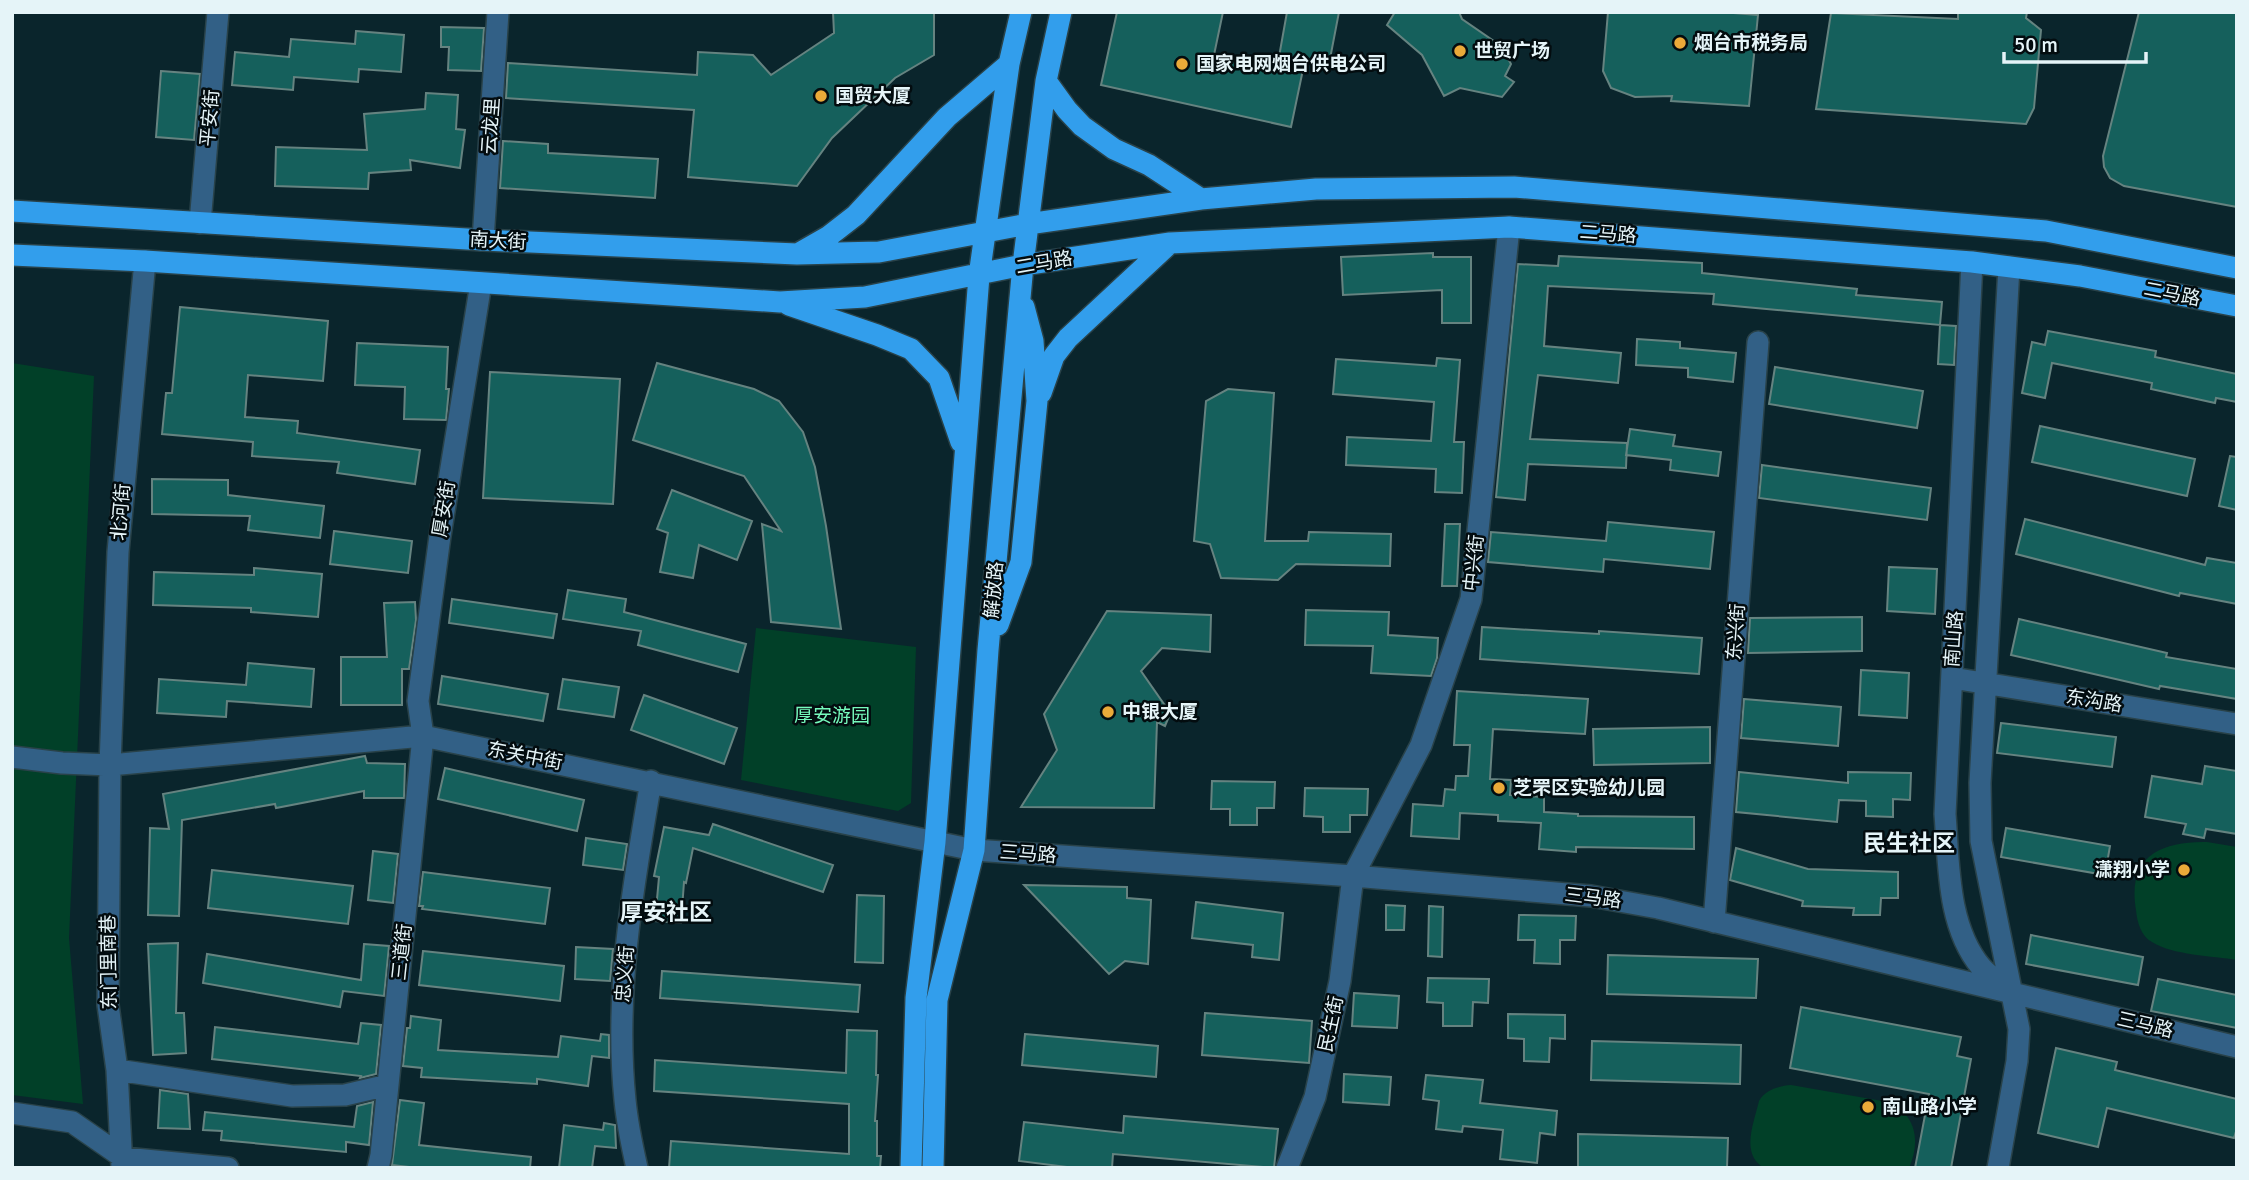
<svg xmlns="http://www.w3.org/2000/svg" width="2249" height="1180" font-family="Signika,'Noto Sans SC',sans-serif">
<rect width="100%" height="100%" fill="#0a252c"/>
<!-- green -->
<path fill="#014028" d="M12,363L94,376L69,938L83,1104L12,1095Z
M756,628L916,647L911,803L898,811L741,780Z
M2207,842L2237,847V960C2213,956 2172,955 2152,942C2141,936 2137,922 2136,910C2127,857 2160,841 2207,842Z
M1791,1085L1888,1102C1916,1114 1921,1141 1909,1168H1764C1740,1154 1754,1123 1759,1101C1765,1090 1778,1086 1791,1085Z"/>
<!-- building -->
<path fill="#15605c" stroke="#658380" stroke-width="2" d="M833,12H934V55L895,78L832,138L797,186L688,177L694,110L506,98L508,63L697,75L698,52L753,55L771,75L834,33Z
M1117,12H1223L1214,55L1277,68L1287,12H1339L1329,64L1305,60L1291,127L1101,85Z
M1395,12H1459L1462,19L1501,46L1511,64L1505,76L1514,82L1502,97L1460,88L1444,96L1422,55L1387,25Z
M1608,12H1721L1758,15L1749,106L1671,101L1672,96L1635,97L1611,88L1603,71Z
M1958,12H2027L2026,18L2041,30L2034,108L2026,124L1816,109L1831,13L1958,19Z
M2139,12H2237V207L2124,186L2110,178L2104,167L2103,156Z
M441,27L484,28L481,71L448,70L449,47H441Z
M356,31L404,35L401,72L359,69L358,82L294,77L293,90L232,85L235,52L289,57L291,39L355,44Z
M161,71L200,74L194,140L156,137Z
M426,93L458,95L456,129L465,130L460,168L410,160L411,170L369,173L368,189L275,186L276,147L367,150L364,114L425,109Z
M503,141L548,144V153L658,159L655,198L500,188Z
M1433,253V257H1471V323H1442V290L1343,295L1341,257Z
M1559,256L1702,263V273L1857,289L1856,295L1942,302L1940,325L1713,304L1714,294L1548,286L1544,346L1621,353L1618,383L1538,375L1530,439L1627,443L1626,468L1528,464L1525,500L1496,497L1518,264L1558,266Z
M180,307L328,321L323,381L248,375L245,417L298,421L297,433L420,450L415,484L337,473L339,462L252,456L253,442L162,434L166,393H172Z
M1940,325L1956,326L1954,365L1938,364Z
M2048,331L2156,351L2155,357L2237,374V402L2216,398L2215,403L2151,389L2152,383L2052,363L2045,398L2022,393L2032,342L2045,345Z
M1637,339L1680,342V348L1736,353L1733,382L1688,377V368L1636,365Z
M357,343L448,347L446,389H449L446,420L404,419L405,387L355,385Z
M1437,358L1460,360L1454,442H1464L1462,493L1435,492L1436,469L1346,465L1347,437L1431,441L1434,402L1333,394L1336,359L1436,366Z
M657,363L754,389L779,401L803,432L815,467L826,526L841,629L771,622L762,524L781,531L744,476L633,440Z
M1775,367L1923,391L1917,428L1769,404Z
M490,372L620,379L613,504L483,498Z
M1228,389L1274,393L1265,541H1308L1309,532L1391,534L1390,566L1296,564L1278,580L1221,578L1210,544L1194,541L1206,401Z
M2040,426L2195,459L2187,496L2032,462Z
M1630,429L1675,435L1673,446L1721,452L1718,476L1670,470L1671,460L1626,455Z
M2230,456L2237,457V510L2219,506Z
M1762,465L1931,488L1927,520L1759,498Z
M152,479L228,480V495L324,506L320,538L248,530L250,516L152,514Z
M672,490L752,521L737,560L699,545L693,578L660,572L668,533L657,529Z
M2025,519L2205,565L2207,558L2237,563V604L2180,593L2179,596L2016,554Z
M1608,522L1714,532L1710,569L1604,559L1603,572L1488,562L1491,532L1606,541Z
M1445,524H1460L1457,586H1442Z
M334,531L412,541L408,573L330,564Z
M1889,567L1937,569L1935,614L1887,611Z
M254,568L322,574L318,617L251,612V608L153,605L154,572L254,575Z
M568,590L626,599L624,612L746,644L738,672L638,645L641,631L563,619Z
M452,599L557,614L553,638L449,623Z
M415,602L416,620L409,669H402V705H341V657H387L384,603Z
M1306,610L1389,612L1388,635L1438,638L1437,658L1431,676L1371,673L1373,646L1305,645Z
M1107,611L1211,615L1210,652L1162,648L1141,671L1164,704L1172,709L1165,726L1157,722L1154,808L1021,807L1057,750L1044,714Z
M1862,617V651L1748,653L1750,618Z
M2019,619L2167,653L2166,657L2237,669V699L2160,686L2159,689L2011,655Z
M1482,627L1599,634V631L1702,638L1699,674L1480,659Z
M248,663L314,669L311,707L227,701L226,717L157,713L159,679L246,685Z
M1861,670L1909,673L1907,718L1859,715Z
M442,676L548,694L543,721L438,704Z
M563,679L619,687L614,717L558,709Z
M1457,691L1588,699L1585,734L1493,729L1490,779L1511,780L1510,795L1544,797V812L1578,814V816L1694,817V849L1576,847V852L1539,849L1541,823L1498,821V815L1460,813L1459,839L1411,836L1413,804L1443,806L1445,789L1455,790L1456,776H1468L1470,745H1454Z
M644,695L737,728L724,764L631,730Z
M1744,699L1841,707L1838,746L1741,738Z
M2001,723L2116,737L2112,767L1997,753Z
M1710,727V763L1594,765L1593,729Z
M365,756L367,763L405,764L404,798H364V791L276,808L275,804L182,820L179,916L148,915L150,828L169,829L163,794Z
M2205,766L2237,771V834L2206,829L2204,838L2183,834L2186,824L2145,817L2152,776L2202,784Z
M445,768L584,800L577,831L438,799Z
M1739,772L1848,783V772L1911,773L1910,800L1893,799V817L1866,816V801L1839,800L1837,822L1736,812Z
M1212,781L1275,782L1274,808H1257V825H1230V809H1211Z
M1305,788L1368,789L1367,815H1350V832H1323V817L1304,816Z
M713,824L833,865L823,892L693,848L686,883L684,882L681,923L655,921L659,877L654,876L664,827L709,835Z
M2006,828L2110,846L2105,875L2001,857Z
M586,838L627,844L623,870L583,865Z
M1736,848L1808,869L1898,872V898H1881L1880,915H1853L1854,908L1802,906L1803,901L1730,880Z
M373,851L398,854L393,903L368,900Z
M212,870L353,886L348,924L208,908Z
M423,872L550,888L545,924L422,909L423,906H419Z
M1024,885L1127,887V898L1151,900L1148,964L1125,961L1109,974Z
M857,895L884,896L883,963L855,962Z
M1196,902L1283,913L1279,960L1252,957L1253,945L1192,938Z
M1386,905L1405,906L1404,930H1386Z
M1429,906L1443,907L1442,957L1428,956Z
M1519,915L1576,916L1575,940H1560V964L1534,963L1535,940H1518Z
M2031,935L2143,957L2138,985L2026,964Z
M178,943L176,1013H184L186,1053L153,1055L148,944Z
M364,944L389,946L384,996L343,991L340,1007L203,983L207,954L361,980Z
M576,947L613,949L610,981L575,979Z
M423,951L564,966L560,1001L419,985Z
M1608,955L1758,959L1756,998L1607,994Z
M662,971L860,985L858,1012L660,998Z
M1428,978L1489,979L1488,1003L1473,1002L1472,1026H1443V1003L1427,1002Z
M2158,979L2237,995V1028L2151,1011Z
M1354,993L1399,996L1397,1028L1352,1026Z
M1801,1007L1961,1037L1957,1056L1971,1059L1951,1168H1915L1929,1094L1790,1068Z
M1205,1013L1312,1021L1309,1063L1202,1055Z
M1508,1014L1565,1015V1039L1550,1038L1549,1062L1524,1061V1039L1508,1038Z
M411,1016L441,1020L438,1050L558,1057L561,1036L600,1041L601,1034L609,1035V1058L592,1056L588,1086L537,1079V1084L421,1077L422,1068L403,1066L407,1028H410Z
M361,1023L381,1025L376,1074L360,1078L361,1076L212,1059L215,1027L358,1044Z
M847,1030L877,1031L876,1075H878L875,1121H877V1156H881L880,1168H669L671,1141L849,1154V1104L654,1091L655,1060L846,1073Z
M1025,1034L1158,1046L1156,1077L1022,1065Z
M1592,1041L1741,1045L1740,1084L1591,1080Z
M2056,1048L2117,1062L2115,1070L2237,1099V1128L2234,1138L2107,1108L2098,1147L2038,1133Z
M1344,1074L1391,1077L1389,1105L1343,1102Z
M1426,1075L1483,1080L1480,1103L1557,1111L1555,1135L1540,1133L1537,1163L1500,1159L1503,1130L1463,1126L1462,1132L1436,1129L1439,1101L1423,1099Z
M160,1090L188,1094L190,1129L158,1128Z
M400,1100L424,1103L419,1145L531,1157L530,1168H418L392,1165Z
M373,1102L369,1145L346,1142V1152L221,1140L222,1131L203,1130L205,1112L354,1127L357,1106Z
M1124,1116L1278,1129L1274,1168L1113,1154L1112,1168H1075L1019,1161L1024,1122L1123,1133Z
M604,1123L615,1125L616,1148L595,1146L592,1168H559L564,1125L603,1130Z
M1578,1134L1728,1138L1727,1168H1578Z"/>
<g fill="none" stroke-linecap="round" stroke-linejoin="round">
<defs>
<path id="minor" d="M200,223L218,12
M483,240L498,12
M1972,262L1945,814C1949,864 1947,926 1981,967C1989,976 2001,984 2010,992
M1952,678L2237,724
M12,757L62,763L110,765L423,736L974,850L1353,876L1591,896L1658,908L2237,1047
M1714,922L1758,342
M117,1070L292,1096L345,1095L388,1085
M12,1113L72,1122L124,1158L228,1168
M122,1168L117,1070L108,1005L110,765L118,552L145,261
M378,1168L381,1155L423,736L418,701L440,536L481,283
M637,1168C632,1146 627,1122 625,1100C614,993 633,886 651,781
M1287,1168L1315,1097L1340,981L1353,876L1421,745L1471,599L1509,227
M1998,1168L2017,1061L2019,1029L1981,841L1980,783L2009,267"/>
<path id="major" d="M1046,81L1067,110L1082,126L1114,149L1149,165L1201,199
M12,211L483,240L797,254L879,252L1028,224L1201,199L1316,189L1514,187L2046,231L2237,268
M801,252L829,236L856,215L947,117L1009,64
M12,255L145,261L780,302L865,297L1023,265L1170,243L1509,227L1972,262L2080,276L2237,306
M789,305L877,335L911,349L939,378L961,442
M1041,393L1054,356L1068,338L1170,243
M998,625L1021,562L1037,401L1033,341L1024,307
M911,1168L916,998L935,842L979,276L1009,64L1021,12
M933,1168L937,1000L974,850L988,650L1023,265L1046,81L1061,12"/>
</defs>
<!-- minor casing -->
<use href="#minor" stroke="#294249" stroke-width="24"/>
<!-- major casing -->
<use href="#major" stroke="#294249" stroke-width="24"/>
<!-- minor -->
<use href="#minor" stroke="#326086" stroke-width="21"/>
<!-- major -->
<use href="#major" stroke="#329eec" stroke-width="21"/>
</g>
<!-- markers -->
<g fill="#eaaa39" stroke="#030c0f" stroke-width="2.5">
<circle cx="1680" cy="43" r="7"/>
<circle cx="1460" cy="51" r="7"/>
<circle cx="1182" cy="64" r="7"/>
<circle cx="821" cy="96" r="7"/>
<circle cx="1108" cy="712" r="7"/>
<circle cx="1499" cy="788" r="7"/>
<circle cx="2184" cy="870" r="7"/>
<circle cx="1868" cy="1107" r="7"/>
</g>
<g text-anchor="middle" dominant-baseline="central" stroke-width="5" stroke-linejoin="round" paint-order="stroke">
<!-- poi labels -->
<g font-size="19" font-weight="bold" fill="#e5f4f8" stroke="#030c0f" text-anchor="start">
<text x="1694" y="43">烟台市税务局</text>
<text x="1474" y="51">世贸广场</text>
<text x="1196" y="64">国家电网烟台供电公司</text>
<text x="835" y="96">国贸大厦</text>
<text x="1122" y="712">中银大厦</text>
<text x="1513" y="788">芝罘区实验幼儿园</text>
<text x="2170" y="870" text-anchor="end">潇翔小学</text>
<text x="1882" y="1107">南山路小学</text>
</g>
<!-- street labels -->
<g font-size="19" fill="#e5f4f8" stroke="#030c0f">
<text transform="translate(210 118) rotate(-85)">平安街</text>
<text transform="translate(491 126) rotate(-86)">云龙里</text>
<text transform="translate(1608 234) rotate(4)">二马路</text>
<text transform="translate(498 241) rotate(3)">南大街</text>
<text transform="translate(1044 263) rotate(-10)">二马路</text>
<text transform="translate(2172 294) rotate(11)">二马路</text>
<text transform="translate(444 509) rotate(-81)">厚安街</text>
<text transform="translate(121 512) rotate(-85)">北河街</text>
<text transform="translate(1474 563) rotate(-84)">中兴街</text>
<text transform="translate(994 590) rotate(-85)">解放路</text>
<text transform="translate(1736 632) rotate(-86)">东兴街</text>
<text transform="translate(1954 639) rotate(-86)">南山路</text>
<text transform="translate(2094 701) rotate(9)">东沟路</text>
<text transform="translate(525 756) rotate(11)">东关中街</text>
<text transform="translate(1028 854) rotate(4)">三马路</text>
<text transform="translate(1593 898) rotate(7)">三马路</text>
<text transform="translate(402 952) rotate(-84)">三道街</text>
<text transform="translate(109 962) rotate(-91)">东门里南巷</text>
<text transform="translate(625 974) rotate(-86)">忠义街</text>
<text transform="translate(1331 1024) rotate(-78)">民生街</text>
<text transform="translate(2145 1025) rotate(13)">三马路</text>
</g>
<!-- park labels -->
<g font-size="19" fill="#76fbbd" stroke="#030c0f">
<text x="832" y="716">厚安游园</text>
</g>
<!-- quarter labels -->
<g font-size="23" font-weight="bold" fill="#e5f4f8" stroke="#030c0f">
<text x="1909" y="843">民生社区</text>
<text x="666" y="912">厚安社区</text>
</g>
</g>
<!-- border -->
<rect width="2249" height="1180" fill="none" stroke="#e5f4f8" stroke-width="28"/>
<!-- scale -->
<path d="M2004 52v10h142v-10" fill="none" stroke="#e5f4f8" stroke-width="3.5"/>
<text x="2014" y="52" font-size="21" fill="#e5f4f8" stroke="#030c0f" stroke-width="5" paint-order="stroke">50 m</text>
</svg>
